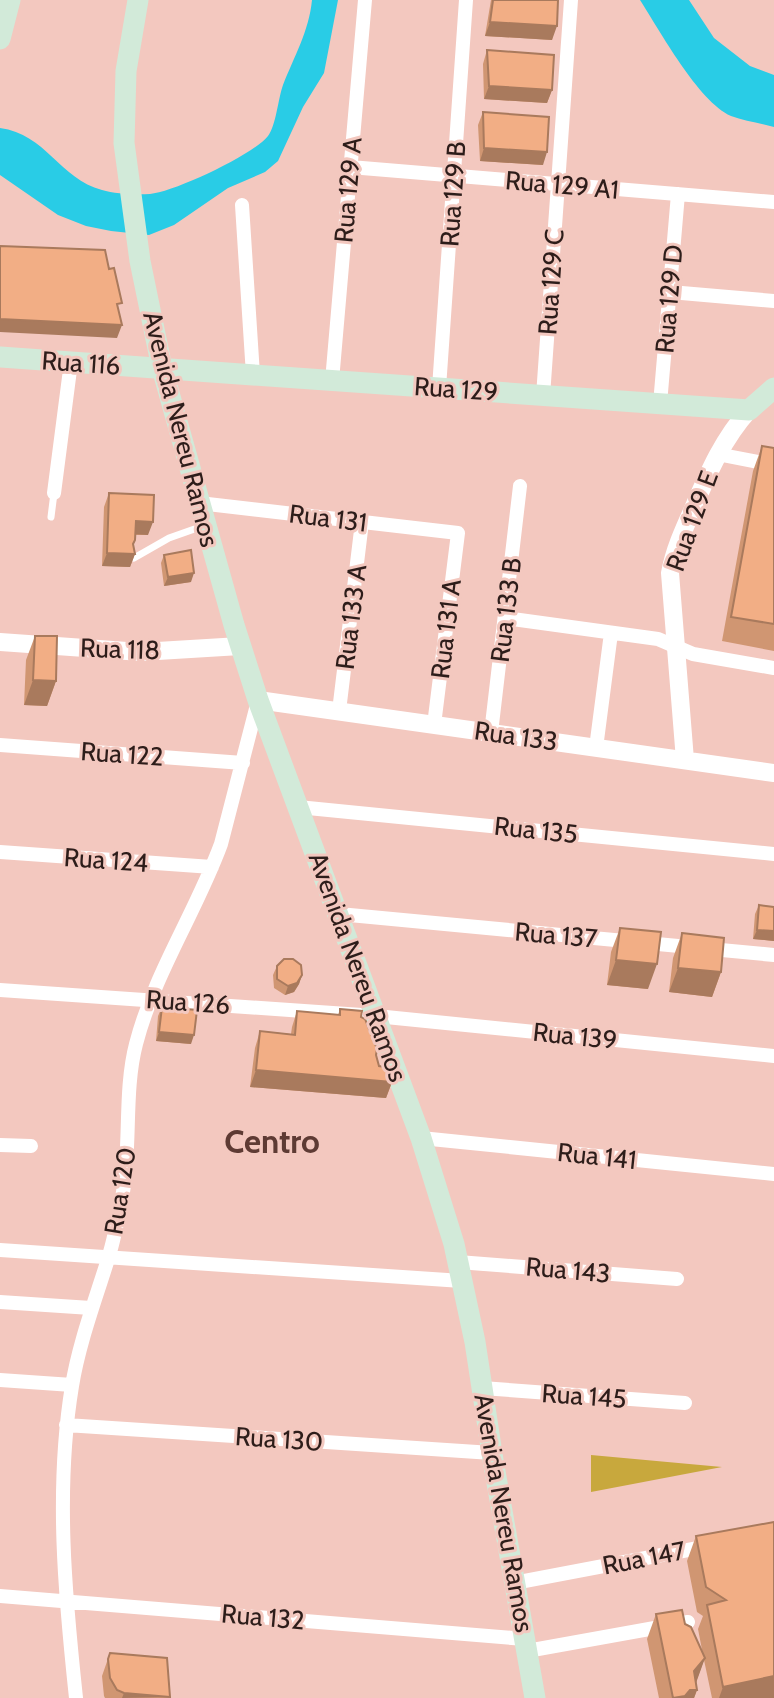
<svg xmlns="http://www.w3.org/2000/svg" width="774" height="1698" font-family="Cabin,sans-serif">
<rect width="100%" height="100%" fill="#f3c8bf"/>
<!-- green -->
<path fill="#c8a83d" d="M591,1455L722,1467L591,1492Z"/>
<!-- water -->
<path fill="#29cce6" d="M312,0H338L324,73L303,107L278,161L265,172L228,188L174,225L149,235L111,231L86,226L58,215L0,175V128C46,134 60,179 102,190C115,194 136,195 150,194C174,192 253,155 268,136C276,126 278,99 283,85C294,57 309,31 312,0Z
M640,0H689L714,38L750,66L774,75V127C760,123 744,121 731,116C698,101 660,31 640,0Z"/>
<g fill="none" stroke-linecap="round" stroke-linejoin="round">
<!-- service -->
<path stroke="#fff" stroke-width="7" d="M51,517L54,493
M134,558L169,538L203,526"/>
<!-- minor -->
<path stroke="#fff" stroke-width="14" d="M350,167L774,202
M242,205L253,375
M670,292L774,301
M332,381L365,0
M439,388L466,0
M543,396L571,0
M660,404L678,194
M717,454L774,465
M54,493L71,362
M199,503L458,533L434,725
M505,618L658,639L693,654L774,668
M339,711L362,522
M491,733L520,486
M0,745L243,763
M596,748L611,633
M298,807L774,854
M0,852L212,867
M339,914L774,955
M0,990L376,1016L774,1056
M421,1138L774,1174
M0,1145L31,1146
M0,1250L462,1281
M458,1262L677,1279
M0,1302L91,1308
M0,1380L72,1385
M482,1388L685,1403
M66,1425L492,1453
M514,1583L709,1546
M0,1596L525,1639
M527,1651L688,1622
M76,1698C65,1595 55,1489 72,1386C79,1343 95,1301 108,1259C115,1237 119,1214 123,1192C131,1144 124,1090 136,1044C154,974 196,912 221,844L258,701"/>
<!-- tertiary -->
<path stroke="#fff" stroke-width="18" d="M0,642L141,652L240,646
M258,700L774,773
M685,760L670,573C674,551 683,531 692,511C708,474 722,440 749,410"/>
<!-- secondary -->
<path stroke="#d2ead9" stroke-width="21" d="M138,0L126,71L124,143L140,261L162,368L234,625L258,700L421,1138L454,1244L475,1342L493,1460L535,1698
M0,39L10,0
M0,357L749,410L774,388"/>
</g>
<!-- wall -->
<path fill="#d09672" d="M491,0H558L552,40L485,36Z
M487,50L552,90L547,103L484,99L483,64Z
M483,112L543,165L480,161L478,125Z
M762,446L774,448V651L722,641L753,471Z
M109,493L148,535H135V540L133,546L135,554L130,567L102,566L104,507Z
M164,555L191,582L164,586L161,563Z
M35,636L56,681L47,706L24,705L26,660Z
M759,905L774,907V941L753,939L755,914Z
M620,928L648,989L607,985L611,952Z
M682,933L721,972L712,997L669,992L673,958Z
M277,966L302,975L299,984L294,992L285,995L274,988L273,975Z
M162,1007L191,1044L156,1041L158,1016Z
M340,1009L361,1017L379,1066L392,1082L386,1098L250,1087L255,1048L260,1031L291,1034L292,1027L297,1011L338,1015Z
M696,1536L774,1698H712L704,1660L696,1682L697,1690L694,1698H659L647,1639L656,1614L685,1624L703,1655L698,1629L703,1616L697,1612L687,1561Z
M110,1653L170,1698H105L104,1696L102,1676Z"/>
<!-- shaded-wall -->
<path fill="#a97a5d" d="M490,22L557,26L552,40L485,36Z
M489,86L552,90L547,103L484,99Z
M484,148L547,152L543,165L480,161Z
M0,319L122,325L117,338L0,332Z
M136,521L153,522L148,535L131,534Z
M135,540L130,554H135L130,567L102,566L107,553Z
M194,573L191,582L164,586L168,577Z
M33,680L56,681L47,706L24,705Z
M757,930L774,931V941L753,939Z
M616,960L657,964L648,989L607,985Z
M678,968L721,972L712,997L669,992Z
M302,975L299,984L294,992L285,995L288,986Z
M159,1032L194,1035L191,1044L156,1041Z
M256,1070L392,1082L386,1098L250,1087Z
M705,1658L696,1683L694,1671Z
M774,1676V1698H719L723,1687Z
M690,1690H697L694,1698H678Z
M124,1693L170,1697L122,1698Z"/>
<!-- building -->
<path fill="#f2ae85" stroke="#a97a5d" stroke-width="2" d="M493,0H558L557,26L490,22Z
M487,50L554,55L552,90L489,86Z
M483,112L549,117L547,152L484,148Z
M0,246L105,250L109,269L114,268L122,303L117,304L122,325L0,319Z
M762,446L774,448V624L731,617Z
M109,493L154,495L153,522L136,521L135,540L133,544L135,554L107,553Z
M191,550L194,573L168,577L164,555Z
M35,636H57L56,681L33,680Z
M759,905L774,907V931L757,930Z
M620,928L661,932L657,964L616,960Z
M682,933L724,938L721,972L678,968Z
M284,959H293L301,965L302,975L297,983L288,986L277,979V966Z
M162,1007L197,1010L194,1035L159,1032Z
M340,1009L362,1011L361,1017L365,1019L377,1049L376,1055L379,1066L385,1067L392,1082L256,1070L260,1031L295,1035L297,1011L340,1015Z
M774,1522V1676L723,1687L707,1605L726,1600L706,1587L696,1536Z
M682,1610L685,1624L691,1627L705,1658L694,1671L697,1690H690L685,1696L673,1698L656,1614Z
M110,1653L167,1658L170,1697L124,1693L117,1690L110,1678L108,1659Z"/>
<g text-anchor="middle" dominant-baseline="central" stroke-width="6" stroke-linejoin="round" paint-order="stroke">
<!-- street labels -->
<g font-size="26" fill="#2d1d1a" stroke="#f3c8bf">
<text transform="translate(562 185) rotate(5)">Rua 129 A1</text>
<text transform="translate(348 190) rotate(-85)">Rua 129 A</text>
<text transform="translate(453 194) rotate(-86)">Rua 129 B</text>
<text transform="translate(551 282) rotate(-86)">Rua 129 C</text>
<text transform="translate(669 299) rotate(-85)">Rua 129 D</text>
<text transform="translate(81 363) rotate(4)">Rua 116</text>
<text transform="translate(456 389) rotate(4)">Rua 129</text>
<text transform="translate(181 429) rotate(76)">Avenida Nereu Ramos</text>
<text transform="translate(328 518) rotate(7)">Rua 131</text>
<text transform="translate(692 521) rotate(-70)">Rua 129 E</text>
<text transform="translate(506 610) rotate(-83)">Rua 133 B</text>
<text transform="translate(351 617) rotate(-83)">Rua 133 A</text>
<text transform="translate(446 629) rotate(-83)">Rua 131 A</text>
<text transform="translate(120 649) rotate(2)">Rua 118</text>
<text transform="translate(516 736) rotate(8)">Rua 133</text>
<text transform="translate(122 754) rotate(4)">Rua 122</text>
<text transform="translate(536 830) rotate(6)">Rua 135</text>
<text transform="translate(106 860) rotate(4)">Rua 124</text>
<text transform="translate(556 935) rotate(5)">Rua 137</text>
<text transform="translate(358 967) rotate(70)">Avenida Nereu Ramos</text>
<text transform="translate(188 1002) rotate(4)">Rua 126</text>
<text transform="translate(575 1036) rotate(6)">Rua 139</text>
<text transform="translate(597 1156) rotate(6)">Rua 141</text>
<text transform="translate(120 1191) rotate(-81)">Rua 120</text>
<text transform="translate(568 1270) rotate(5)">Rua 143</text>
<text transform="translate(584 1396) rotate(4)">Rua 145</text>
<text transform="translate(279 1439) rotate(4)">Rua 130</text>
<text transform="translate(504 1513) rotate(80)">Avenida Nereu Ramos</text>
<text transform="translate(644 1558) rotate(-11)">Rua 147</text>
<text transform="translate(263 1617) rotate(5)">Rua 132</text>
</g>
<!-- district labels -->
<g font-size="33" font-weight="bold" fill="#5e3b34" stroke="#f3c8bf">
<text x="272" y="1141">Centro</text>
</g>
</g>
</svg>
